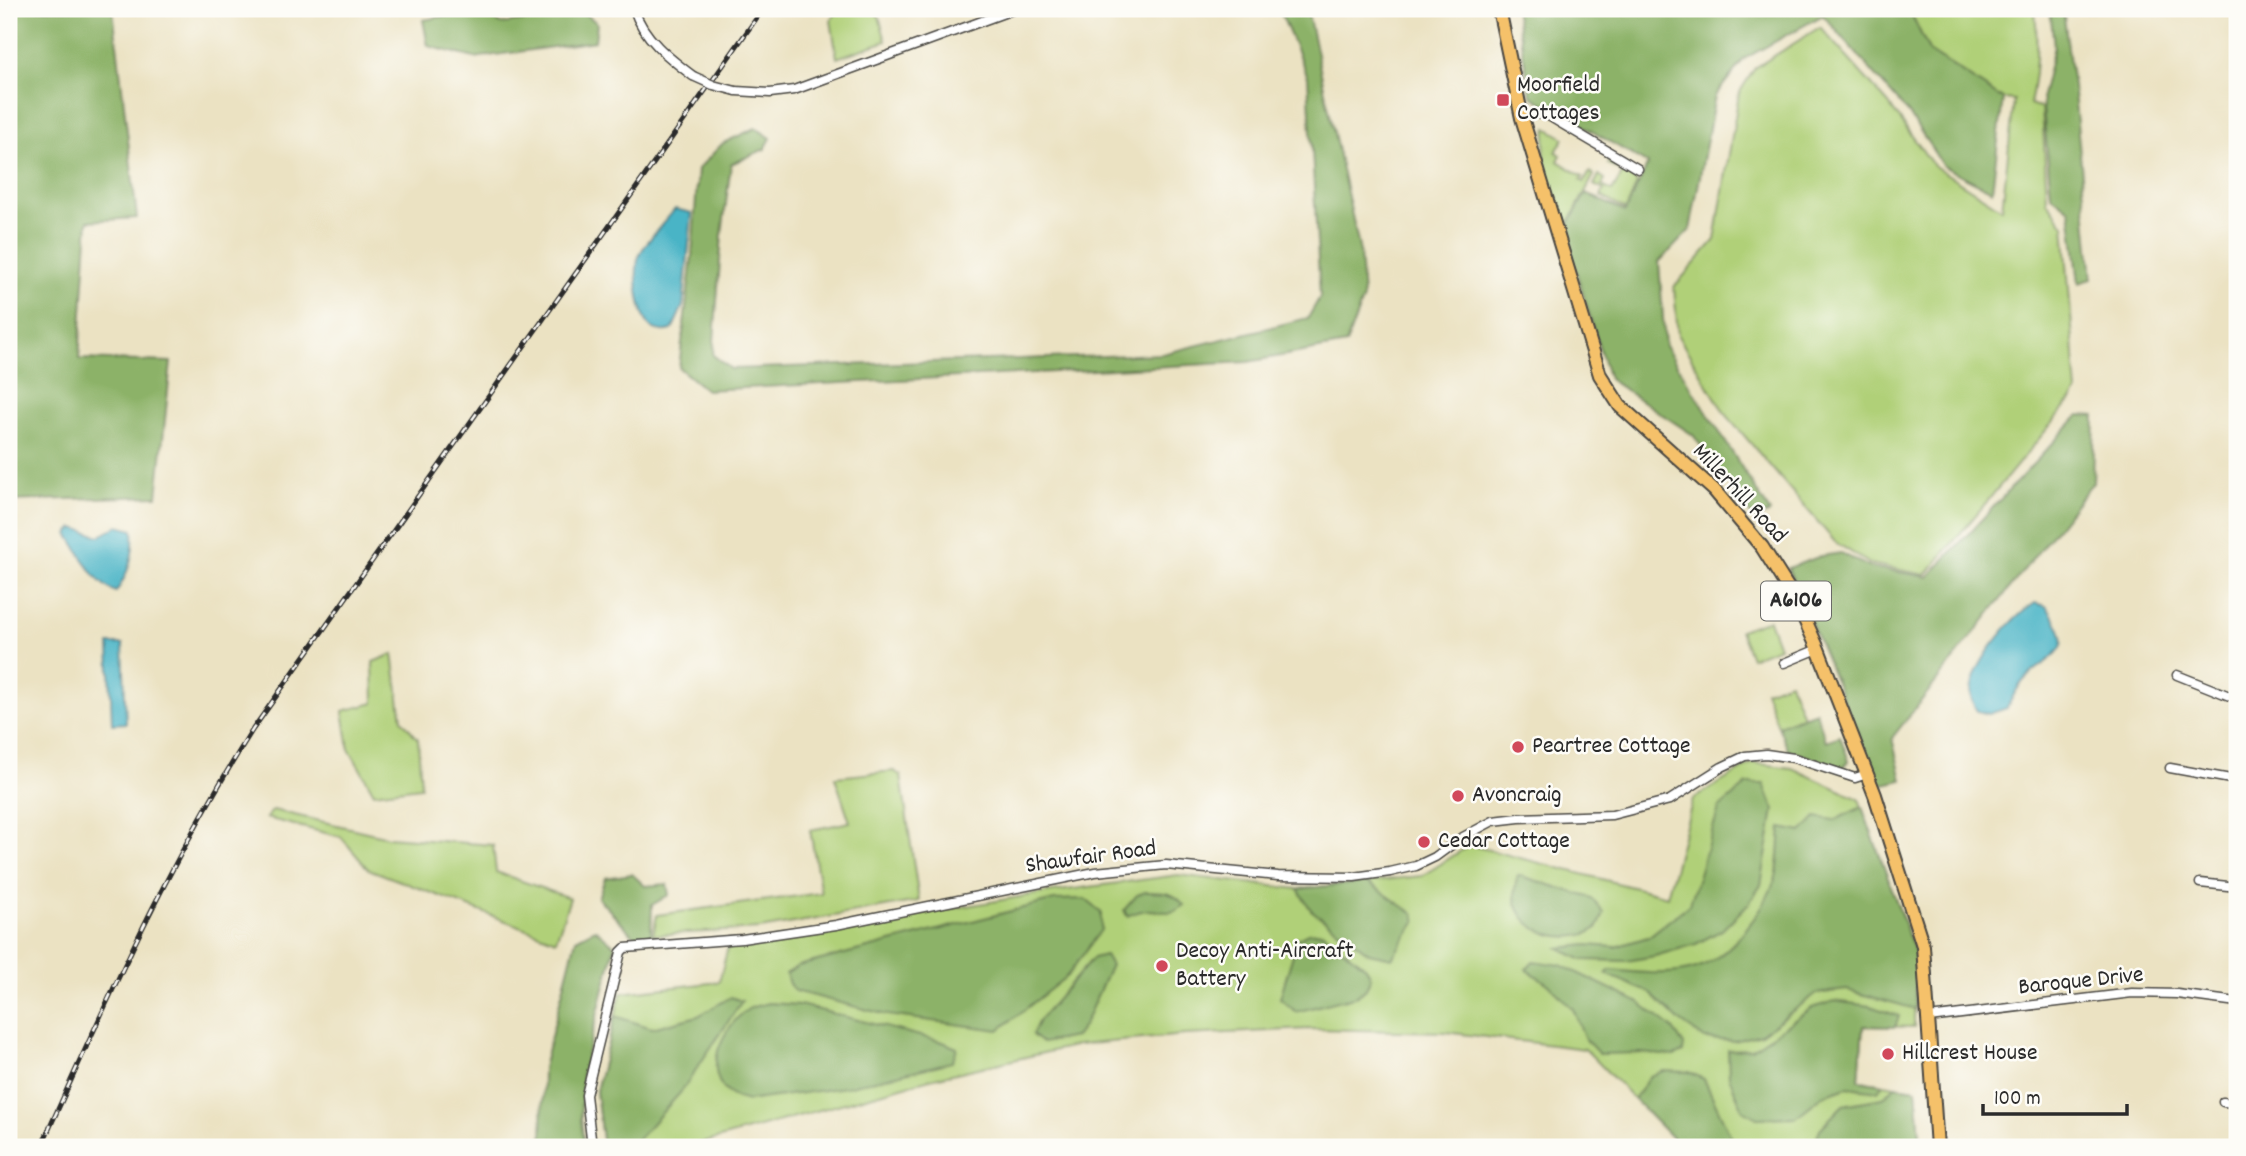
<svg xmlns="http://www.w3.org/2000/svg" width="2246" height="1156" font-family="Dekko,sans-serif">
<rect width="100%" height="100%" fill="#fdfcf7"/>
<filter id="ink" filterUnits="userSpaceOnUse"><feTurbulence type="fractalNoise" baseFrequency=".0143" numOctaves="2"/><feDisplacementMap in="SourceGraphic" scale="14" xChannelSelector="R" yChannelSelector="G"/><feConvolveMatrix kernelMatrix="1 2 1 2 8 2 1 2 1" color-interpolation-filters="sRGB"/></filter>
<filter id="wash" filterUnits="userSpaceOnUse"><feTurbulence type="fractalNoise" baseFrequency=".00686" numOctaves="4" result="noise"/><feDisplacementMap in="SourceGraphic" scale="28" xChannelSelector="R" yChannelSelector="G"/><feGaussianBlur stdDeviation="1.57" result="paint"/><feColorMatrix in="noise" values="0 0 0 0 0 0 0 0 0 0 0 0 0 0 0 0 0 1.4 0 .05"/><feComposite in="paint" operator="in"/></filter>
<g filter="url(#wash)">
<rect width="100%" height="100%" fill="#ebe2c2"/>
<!-- green -->
<path fill="#b0d078" stroke="#6e7e52" stroke-width="2" d="M839,9H870L879,16L886,41L837,58L831,20Z
M1909,9H2035C2038,42 2037,72 2030,104L2042,108L2047,201L2064,225L2077,393L1926,575L1870,564L1835,542L1724,412L1678,336L1674,287L1715,240L1739,93L1755,68L1820,27L1888,103L1933,165L2002,209L2014,100L2003,99L1929,51Z
M1547,128L1564,138L1556,152L1561,155L1558,161L1583,177L1581,180L1584,182L1590,172L1594,175L1564,232C1554,198 1538,162 1547,128Z
M1612,158L1627,167L1637,184L1626,210L1601,196L1604,190L1594,185L1599,175L1605,179L1602,186L1612,191L1623,173L1608,164Z
M1769,620L1779,647L1751,658L1740,630Z
M393,654L402,720L418,739L421,787L374,793L349,749L343,711L374,703L373,662Z
M1790,682L1803,716L1778,726L1765,691Z
M1753,763L1792,768L1859,799L1915,953L1914,1027L1863,1026L1859,1080L1916,1089L1921,1147H1681L1585,1049L1445,1032L1310,1029L1185,1035L1078,1045L930,1079L688,1147H603L596,1091L621,993L719,982L728,947L1037,894L1178,875L1298,889L1422,876L1470,845L1667,896L1693,799Z
M894,771L901,776L919,901L760,929L653,935L657,915L821,893L810,830L850,822L835,777Z
M273,810L388,837L493,845L496,872L570,898L556,940L368,869L341,837L266,818Z"/>
<!-- forest -->
<path fill="#8cb268" stroke="#5c6e4a" stroke-width="2" d="M9,9H113L137,218L88,221L79,359L171,362L157,496L9,501Z
M1279,9H1307L1360,252L1363,298L1346,344L1248,362L706,390L679,368L692,256L698,169L723,143L756,128L771,138L765,149L731,164L722,234L713,355L731,369L1162,354L1308,318L1320,297L1308,77Z
M1515,9H1909L1929,51L2003,99L1992,191L1943,166L1910,115L1823,15L1744,59L1715,96L1690,230L1659,262L1665,346L1770,512L1755,520L1693,435L1609,379L1564,232L1586,193L1625,212L1648,164L1531,96Z
M2050,9H2063L2075,102L2092,279L2079,283L2070,210L2051,195L2042,96L2054,46Z
M478,10L501,24L583,12L597,23L595,41L474,58L428,46L423,20Z
M2079,415L2095,416L2093,482L1892,738L1902,780L1879,785L1788,568L1821,556L1841,553L1869,567L1928,577Z
M1816,712L1826,741L1840,736L1849,761L1842,768L1788,750L1778,726Z
M1747,784H1764L1774,810L1761,885L1749,903L1722,930L1696,944L1655,956L1627,961L1582,960L1559,948L1587,945L1615,947L1648,937L1690,904L1719,808Z
M1862,807L1915,953V1009L1847,990L1816,994L1761,1034L1734,1041L1705,1039L1677,1019L1650,993L1606,974L1610,970C1638,972 1669,977 1696,968C1730,958 1765,909 1776,877C1780,862 1779,844 1781,828L1802,832L1816,817L1835,820Z
M632,874L645,886L667,884L669,895L652,905L651,936L635,937L598,898L605,878Z
M1518,875L1592,898L1604,913C1602,917 1600,924 1597,928C1591,933 1584,935 1577,936C1539,941 1504,915 1518,875Z
M1368,882L1414,914L1416,921L1392,958L1369,953L1311,910L1298,889Z
M1145,892C1162,892 1173,891 1184,905C1172,916 1164,911 1150,910C1142,910 1134,913 1127,916L1124,910L1137,895Z
M1085,899L1101,912V930L1067,976L999,1030L887,1015L795,991L789,984L786,974L798,966L1054,900Z
M595,929L615,946L582,1074L581,1118L584,1147H542L543,1068L576,939Z
M1322,932L1366,967L1371,977L1366,989L1357,996L1296,1012L1280,998L1298,938L1308,933Z
M1105,955L1111,965L1084,1025L1075,1037L1042,1043L1032,1035L1039,1020L1093,958Z
M1533,961L1561,965L1640,1003L1672,1028L1684,1045L1683,1052L1674,1056L1640,1053L1599,1054L1585,1039L1573,1009L1548,984L1526,969Z
M731,997L742,1001L681,1092L631,1147H603L596,1091L615,1016L652,1028L698,1016Z
M1834,1001L1870,1006L1899,1016L1895,1027L1863,1026L1859,1080L1883,1084L1878,1091L1847,1087L1824,1095L1796,1117L1757,1118L1743,1110L1729,1077L1728,1050L1752,1049L1812,1008Z
M768,1003L800,1005L943,1042L957,1048L952,1062L846,1087L747,1101C742,1099 735,1098 731,1095C700,1074 722,1027 747,1010C752,1006 762,1005 768,1003Z
M1663,1071L1689,1072L1704,1079L1736,1147H1681L1634,1099L1650,1076Z
M1895,1086L1916,1089L1921,1147H1813L1820,1129L1843,1105L1883,1098Z"/>
<!-- water -->
<path fill="#49b4c6" stroke="#3a7078" stroke-width="2" d="M675,209L692,213L683,306L672,330C665,332 658,332 651,327C639,316 632,267 641,252C650,237 664,223 675,209Z
M118,526L133,530C135,553 129,573 116,592C94,584 81,553 68,534L74,528L100,536Z
M2035,603L2046,606C2080,652 2056,650 2025,679C2017,687 2012,698 2007,708L1989,714L1977,711C1974,706 1971,701 1971,696C1970,666 2011,618 2035,603Z
M109,644H123L126,723L112,724Z"/>
</g>
<g filter="url(#ink)">
<g fill="none" stroke-linecap="round" stroke-linejoin="round">
<defs>
<path id="minor" d="M634,9C643,38 669,58 693,76
M736,91L770,93L794,90L1015,9
M1522,118L1537,114L1547,115L1638,169
M1784,663L1818,649
M2177,675L2237,699
M2170,768L2236,780
M2237,770V789
M2200,883L2237,887
M1929,1018L2132,993L2177,994L2237,1002
M2223,1102L2237,1103
M592,1147L586,1095L621,952L625,948L742,939L836,925L1095,872L1166,865L1278,876L1354,877L1390,872L1416,866L1435,857L1461,838L1493,821L1519,818L1612,815L1670,800L1722,767L1745,756L1766,754L1794,758L1855,778L1867,774"/>
<path id="primary" d="M1499,9L1522,118L1600,375L1620,406L1714,490L1762,547L1798,604L1818,649L1875,795L1923,946L1937,1147"/>
</defs>
<!-- minor casing -->
<use href="#minor" stroke="#484642" stroke-width="11"/>
<!-- primary casing -->
<use href="#primary" stroke="#484642" stroke-width="16"/>
<!-- minor -->
<use href="#minor" stroke="#fff" stroke-width="8"/>
<!-- primary -->
<use href="#primary" stroke="#f5c16b" stroke-width="12"/>
<defs>
<path id="rail" d="M41,1147C105,1004 169,862 253,729L763,9"/>
</defs>
<!-- rail casing -->
<use href="#rail" stroke="#2b2b2b" stroke-width="5"/>
<!-- rail -->
<use href="#rail" stroke="#fdfcf7" stroke-width="2.5" stroke-dasharray="8" stroke-linecap="butt"/>
<defs>
<path id="minor-bridge" d="M693,76L713,85L736,91"/>
</defs>
<!-- minor-bridge casing -->
<use href="#minor-bridge" stroke="#484642" stroke-width="11" stroke-linecap="butt"/>
<!-- minor-bridge -->
<use href="#minor-bridge" stroke="#fff" stroke-width="8"/>
</g>
</g>
<!-- markers -->
<g fill="#d1495b" stroke="#fdfcf7" stroke-width="2.5">
<rect x="1496" y="93" width="14" height="14" rx="3.5"/>
<circle cx="1518" cy="747" r="7"/>
<circle cx="1458" cy="796" r="7"/>
<circle cx="1424" cy="842" r="7"/>
<circle cx="1162" cy="966" r="7"/>
<circle cx="1888" cy="1054" r="7"/>
</g>
<g text-anchor="middle" dominant-baseline="central" stroke-width="5" stroke-linejoin="round" paint-order="stroke">
<!-- shield labels -->
<rect fill="#fdfcf7" stroke="#6a6a68" stroke-width="2" x="1761" y="581.5" width="70" height="39" rx="5"/>
<g font-size="23" font-weight="bold" fill="#2b2b2b">
<text x="1796" y="601">A6106</text>
</g>
<!-- poi labels -->
<g font-size="24" fill="#2b2b2b" stroke="#fdfcf7" text-anchor="start">
<text x="1517" y="86">Moorfield<tspan x="1517" dy="28">Cottages</tspan></text>
<text x="1532" y="747">Peartree Cottage</text>
<text x="1472" y="796">Avoncraig</text>
<text x="1438" y="842">Cedar Cottage</text>
<text x="1176" y="952">Decoy Anti-Aircraft<tspan x="1176" dy="28">Battery</tspan></text>
<text x="1902" y="1054">Hillcrest House</text>
</g>
<!-- street labels -->
<g font-size="24" fill="#2b2b2b" stroke="#fdfcf7">
<text transform="translate(1739 494) rotate(47)">Millerhill Road</text>
<text transform="translate(1091 858) rotate(-8)">Shawfair Road</text>
<text transform="translate(2081 982) rotate(-6)">Baroque Drive</text>
</g>
</g>
<!-- margin -->
<rect width="2246" height="1156" fill="none" stroke="#fdfcf7" stroke-width="35"/>
<!-- scale -->
<path d="M1983 1104v10h144v-10" fill="none" stroke="#2b2b2b" stroke-width="3.5"/>
<text x="1994" y="1104" font-size="21" fill="#2b2b2b" stroke="#fdfcf7" stroke-width="5" paint-order="stroke">100 m</text>
</svg>
